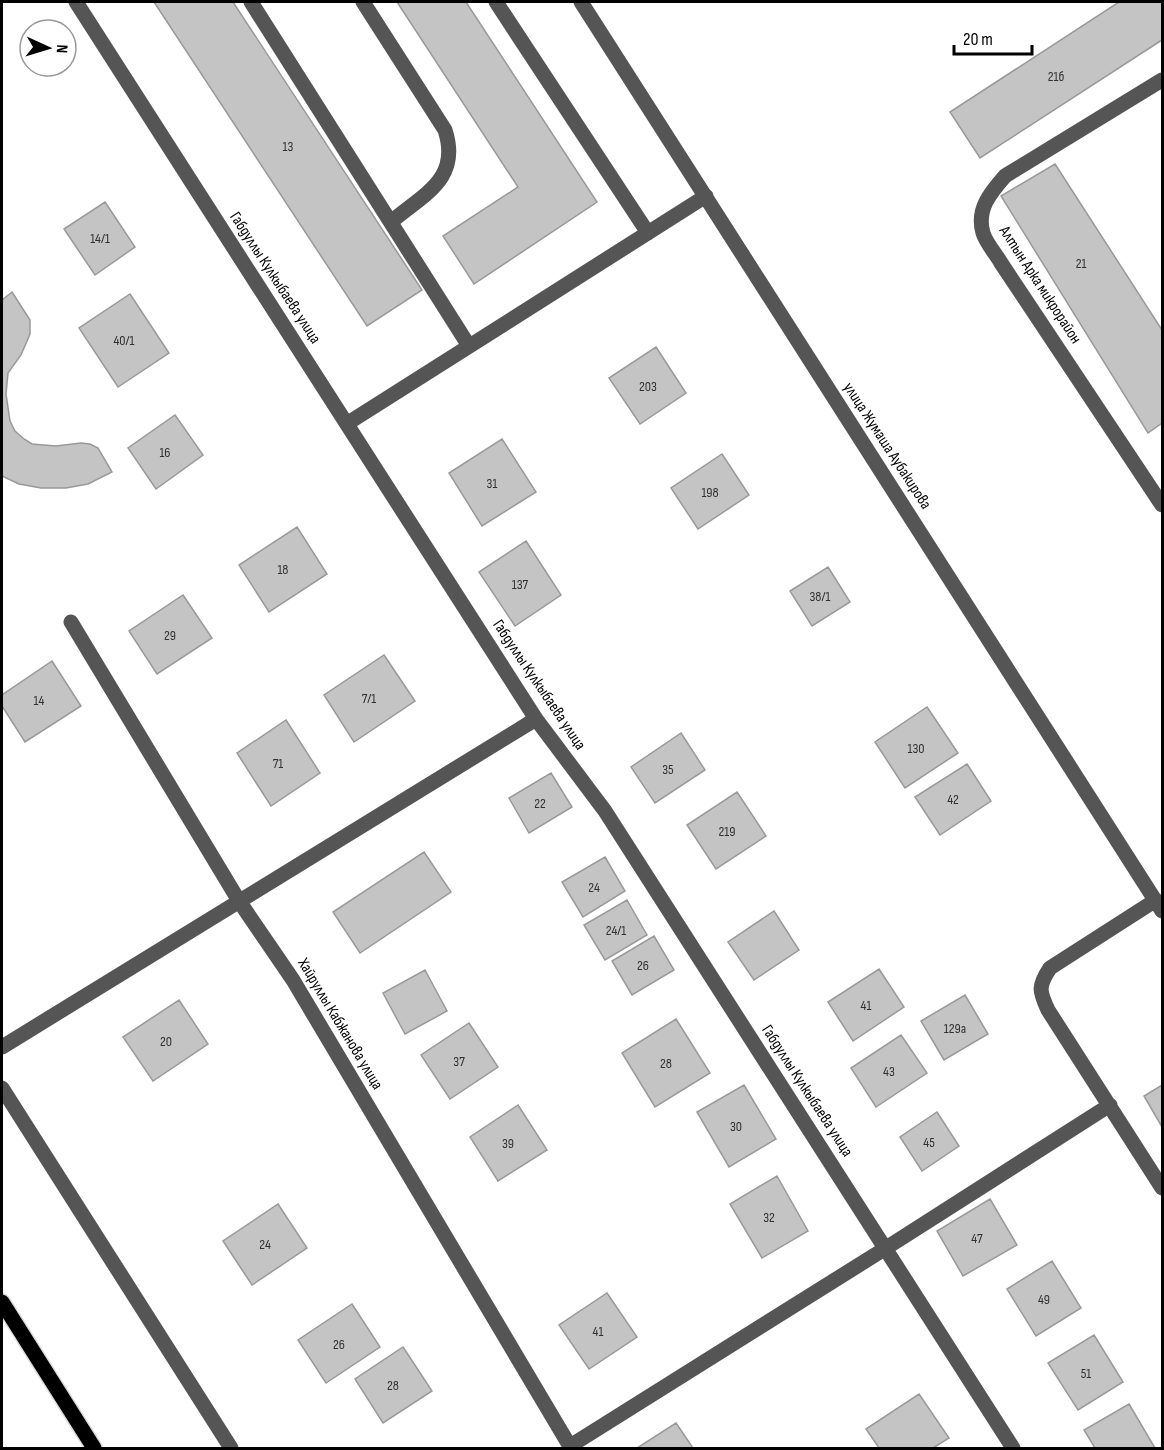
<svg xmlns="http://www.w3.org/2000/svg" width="1164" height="1450" font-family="'Sofia Sans Condensed',sans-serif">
<rect width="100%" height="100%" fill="#fff"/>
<!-- building -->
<path fill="#c4c4c4" stroke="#999" stroke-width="1.5" d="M154,2H233L422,290L367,326Z
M397,2H466L597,202L474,284L443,236L518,187Z
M1119,2H1162V40L980,158L950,112Z
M1055,164L1162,330V423L1148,433L1001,196Z
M105,202L135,247L95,275L64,229Z
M12,292L30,320V334L21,355L8,373L6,394L10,421L15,431L24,439L32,444L56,446L81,443L90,444L98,448L112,472L88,484L66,488H41L19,484L2,476V300Z
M130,294L169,353L118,387L79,328Z
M656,347L686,393L640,424L609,378Z
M175,415L203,455L156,489L128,448Z
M502,439L536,492L482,526L449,473Z
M722,454L749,495L698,529L671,488Z
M297,527L327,574L269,612L239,565Z
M526,541L561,595L515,626L479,572Z
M828,567L850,602L812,626L790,591Z
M183,595L212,638L157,674L129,631Z
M384,655L415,701L354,742L324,695Z
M52,661L81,706L25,742L2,706V695Z
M927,707L958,753L905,788L875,742Z
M286,720L320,773L271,806L237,753Z
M681,733L705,770L655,803L631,767Z
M967,764L991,801L940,835L915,797Z
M551,773L572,807L529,833L509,798Z
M737,792L766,836L716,869L687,825Z
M424,852L451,892L360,953L333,912Z
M605,857L625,891L583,917L562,882Z
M627,900L647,935L605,960L584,925Z
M774,911L799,950L754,980L728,942Z
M654,936L674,970L632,995L612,961Z
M879,969L904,1007L853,1041L828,1002Z
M425,970L447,1011L405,1034L383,993Z
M965,995L988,1034L944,1060L921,1021Z
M179,1000L208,1044L153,1081L123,1037Z
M676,1019L710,1073L655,1107L622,1053Z
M469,1023L498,1067L450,1099L421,1055Z
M901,1035L927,1073L876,1107L851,1068Z
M744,1085L776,1139L729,1167L697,1112Z
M1162,1085V1127L1144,1096Z
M518,1105L547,1150L498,1181L470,1137Z
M937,1112L959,1146L922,1171L900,1137Z
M777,1176L808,1231L762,1258L730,1204Z
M990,1199L1017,1245L963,1276L937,1231Z
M278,1204L307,1248L252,1285L223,1241Z
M1052,1261L1081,1308L1036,1336L1007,1289Z
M607,1293L637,1337L589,1369L559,1325Z
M352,1304L380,1347L326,1383L298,1340Z
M1094,1335L1123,1382L1078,1410L1048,1363Z
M403,1347L432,1391L383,1423L355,1379Z
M919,1394L949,1438L933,1448H879L866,1429Z
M1129,1404L1155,1448H1095L1084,1430Z
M676,1423L693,1448H637Z"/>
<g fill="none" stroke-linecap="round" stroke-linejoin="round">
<defs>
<path id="major" d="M2,1302L94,1448"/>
</defs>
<!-- major casing -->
<use href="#major" stroke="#dbdbdb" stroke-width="18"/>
<!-- minor -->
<path stroke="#555" stroke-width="15" d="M76,2L536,719L605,811L1013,1448
M251,2L469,346
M363,2L445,130C461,179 424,194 391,222
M496,2L648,233
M581,2L1162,911
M1162,80L1005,176C991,192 976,209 983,233C986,243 996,254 1001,263L1162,505
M348,423L706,196
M71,622L239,901L293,980L571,1448
M1156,900L1050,968C1038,986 1039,991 1048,1010L1162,1188
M2,1047L536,719
M2,1088L231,1448
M570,1446L886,1248L1110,1105"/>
<!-- major -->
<use href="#major" stroke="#000" stroke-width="15"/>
</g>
<g text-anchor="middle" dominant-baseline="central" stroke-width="4.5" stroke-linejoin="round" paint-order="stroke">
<!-- number labels -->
<g font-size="14" fill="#313131">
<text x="1056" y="76">21б</text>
<text x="288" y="146">13</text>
<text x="100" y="238">14/1</text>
<text x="1081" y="263">21</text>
<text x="124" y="340">40/1</text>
<text x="648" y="386">203</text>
<text x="165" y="452">16</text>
<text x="492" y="483">31</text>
<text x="710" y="492">198</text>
<text x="283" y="569">18</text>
<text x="520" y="584">137</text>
<text x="820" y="596">38/1</text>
<text x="170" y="635">29</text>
<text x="369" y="698">7/1</text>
<text x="39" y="700">14</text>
<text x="916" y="748">130</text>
<text x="278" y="763">71</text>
<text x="668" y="769">35</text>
<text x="953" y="799">42</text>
<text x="540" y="803">22</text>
<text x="727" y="831">219</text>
<text x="594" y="887">24</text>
<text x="616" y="930">24/1</text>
<text x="643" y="965">26</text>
<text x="866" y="1005">41</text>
<text x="955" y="1028">129а</text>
<text x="166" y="1041">20</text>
<text x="459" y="1061">37</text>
<text x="666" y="1063">28</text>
<text x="889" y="1071">43</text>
<text x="736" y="1126">30</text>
<text x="929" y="1142">45</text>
<text x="508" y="1143">39</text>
<text x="769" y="1217">32</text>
<text x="977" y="1238">47</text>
<text x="265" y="1244">24</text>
<text x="1044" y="1299">49</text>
<text x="598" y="1331">41</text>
<text x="339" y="1344">26</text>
<text x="1086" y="1373">51</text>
<text x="393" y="1385">28</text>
</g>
<!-- street labels -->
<g font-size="16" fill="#000" stroke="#fff">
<text transform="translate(275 278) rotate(57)">Габдуллы Кулкыбаева улица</text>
<text transform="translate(1040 285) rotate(57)">Алтын Арка микрорайон</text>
<text transform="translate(887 446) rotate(57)">улица Жумаша Аубакирова</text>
<text transform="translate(539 685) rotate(56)">Габдуллы Кулкыбаева улица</text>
<text transform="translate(340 1024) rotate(59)">Хайруллы Кабжанова улица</text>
<text transform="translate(807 1091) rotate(57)">Габдуллы Кулкыбаева улица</text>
</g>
</g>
<!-- border -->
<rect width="1164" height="1450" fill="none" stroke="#000000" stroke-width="6"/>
<!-- north arrow -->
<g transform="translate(48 48) rotate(94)"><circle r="28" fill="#ffffff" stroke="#999999" stroke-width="1.5"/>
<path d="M0-4.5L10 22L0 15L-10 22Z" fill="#000000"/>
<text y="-9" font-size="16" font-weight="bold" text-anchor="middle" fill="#000000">N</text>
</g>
<!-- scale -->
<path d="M954 45v9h78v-9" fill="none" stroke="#000000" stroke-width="3"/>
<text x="963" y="45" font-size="18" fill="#000000" stroke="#ffffff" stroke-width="4.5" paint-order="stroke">20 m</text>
</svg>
